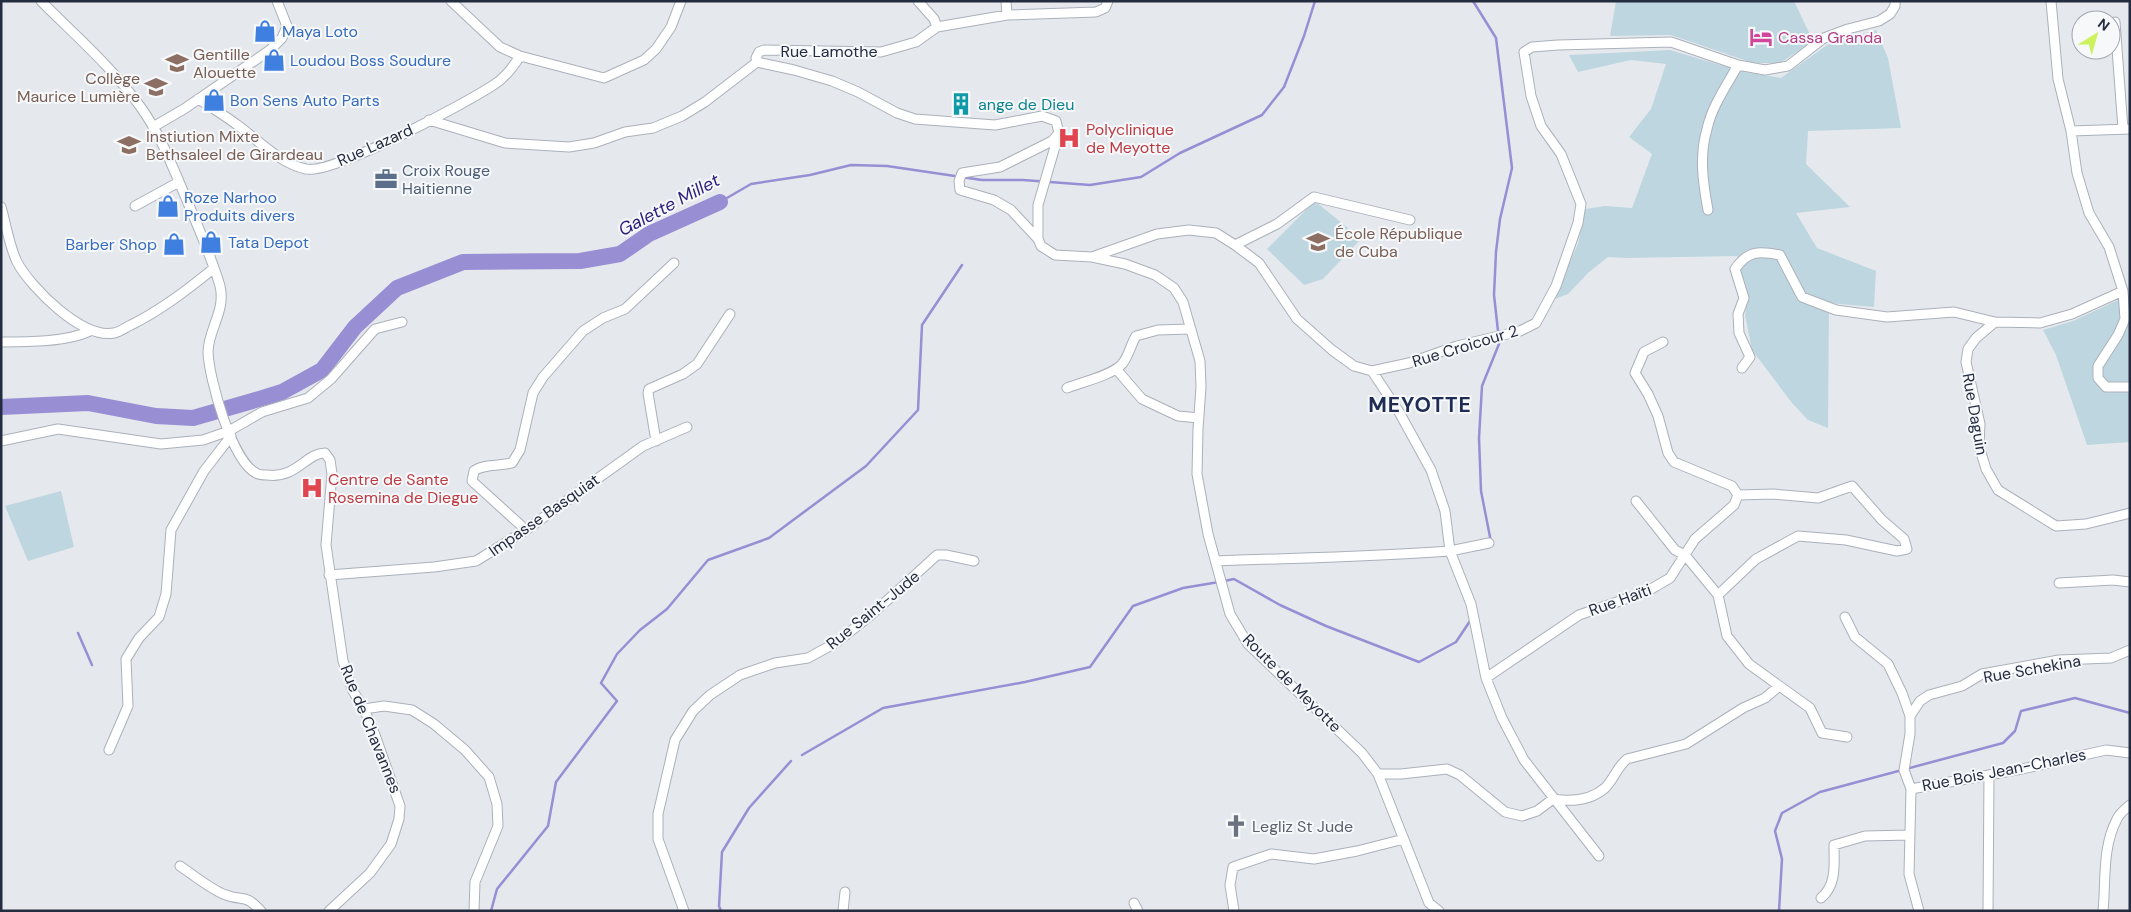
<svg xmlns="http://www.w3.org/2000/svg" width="2131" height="912" font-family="'DM Sans',sans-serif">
<rect width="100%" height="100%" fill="#e5e9ee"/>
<!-- green -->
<path fill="#bed6df" d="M1616,1H1794L1813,41L1780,63H1753L1671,35L1610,36Z
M1876,30L1888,58L1901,128L1808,131L1806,164L1850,207L1796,213L1817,248L1876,271L1874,307L1829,303L1828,428L1808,420L1792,403L1752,350L1745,315L1748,294L1737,256L1626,258L1608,257L1589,272L1568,294L1552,300L1578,244L1585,209L1605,206L1632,208L1652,154L1629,137L1651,109L1666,64L1631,60L1578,72L1569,55L1670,50L1744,72L1781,78L1830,43Z
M1315,201L1361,239L1323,279L1304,285L1267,249Z
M2129,295L2130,442L2087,445L2056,355L2043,330L2073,321Z
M61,491L74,547L28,561L5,506Z"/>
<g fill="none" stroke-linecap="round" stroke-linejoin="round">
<!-- stream -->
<path stroke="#988ed3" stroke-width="2.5" d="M1473,1L1496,38L1512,168L1500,219L1496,252L1494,295L1498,331
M720,202L751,184L810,175L851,165L887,166L982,180H1023L1090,185L1141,177L1180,153L1262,115L1284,87L1304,36L1315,1
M1491,542L1481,491L1479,438L1482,386L1499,344
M1224,581L1234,579L1280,605L1326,626L1419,662L1456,642L1472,618
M78,633L92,665
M802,755L883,708L1025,682L1090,667L1133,606L1183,588L1219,582
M491,911L497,889L548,826L556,782L617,701L601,683L617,654L640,630L667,609L708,560L769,538L866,466L918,410L922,325L962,265
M721,911L719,906L722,852L749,808L791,761
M1779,911L1782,859L1775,831L1782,813L1820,792L2003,743L2015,731L2021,711L2075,698L2130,713"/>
<!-- river -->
<path stroke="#988ed3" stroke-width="16" d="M1,407L88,403L156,416L193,418L249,402L282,392L322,370L355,327L397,288L463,262L580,261L620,254L649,234L720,202"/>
<defs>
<path id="minor" d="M41,1C76,36 114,69 142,109C161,136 173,168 186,198C197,225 212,258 220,286C226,311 208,330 208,352C209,379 232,461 256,473C259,475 264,475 267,475C296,479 306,453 325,453L330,460L332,474L326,545L343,661L353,691L364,709L375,735L400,806L399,819L391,844L370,873L329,911
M451,1L500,47L520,56L604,78L644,60L656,49L671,27L681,1
M918,1L934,19L937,27
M1006,1L1007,15
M2051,1L2058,79L2071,131L2077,173L2089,213L2109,247L2123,291L2125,319L2118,335L2098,366V378L2106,387H2130
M2115,22L2123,129
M757,62L794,70L832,81L858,92L897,113L915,119L995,125L1042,116L1056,121L1059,133L1038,205V239L1041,246L1055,255L1092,257L1125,264L1155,275L1174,288L1183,302L1200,361L1201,387L1198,429L1197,474L1208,534L1230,614L1248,644L1362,753L1378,774L1429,903L1439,911
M198,99C211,107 224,115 236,124C257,139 280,164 306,169C333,175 468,102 495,84C506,77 513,67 520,56
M429,120L505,143L569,147L594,143L625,132L653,128L682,116L705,102L757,62L756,58L759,52L764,50L881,52L916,42L937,27L1007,15L1096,12L1105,8L1108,1
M153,127L184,109L270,50L282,38L287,26L277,1
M2071,131L2130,129
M135,206L179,182
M1,207C6,224 9,245 17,262C31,288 82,339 114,333C120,332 126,327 131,325C161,310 187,290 213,269
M1708,210C1703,183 1699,156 1707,129C1712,106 1727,85 1738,65
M1038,239L1011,210L994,200L960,190L959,181L962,173L1000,167L1052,141L1059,133
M1235,245L1277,224L1314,197L1410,220
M1092,257L1157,234L1189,230L1216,233L1235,245L1259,263L1297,319L1332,350L1354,366L1372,371L1409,363L1457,346L1520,331L1536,323L1556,286L1578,223L1581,204L1561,154L1541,126L1531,96L1524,52L1532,47L1558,45L1671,42L1738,65L1765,70L1788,66L1824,38L1848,29L1879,21L1890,14L1895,6V1
M1995,322L1976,338L1968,349L1966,362L1980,424L1979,446L1986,469L1998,490L2056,526L2086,524L2130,513
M1,342C27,342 67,342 90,331
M1742,368L1750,357L1739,333L1738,314L1744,298L1735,269C1748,250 1760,251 1780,255L1802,297L1836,310L1887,317L1954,312L1995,322L2040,323L2072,314L2123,291
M1117,370L1142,399L1178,416L1199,418
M1067,388C1082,382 1113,375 1122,364C1128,358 1131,344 1136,336L1158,330L1190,329
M1,441L58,429L161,444L203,440L229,431L262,412L308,398L331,379L375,329L402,322
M656,441L648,393L649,389L683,374L697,364L730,314
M1636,501L1675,550L1685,555L1718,595L1727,636L1749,664L1810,708L1822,733L1847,737
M526,530L472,481L474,471C482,464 500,466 512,463L520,450L533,393L543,377L583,331L603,318L625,309L674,263
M1489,543L1450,551L1471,604L1486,678L1502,718L1524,760L1599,856
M1216,561C1294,558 1372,557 1450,551L1445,511L1431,470L1399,412L1372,371
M329,575L434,567L476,561L526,530L643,446L687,427
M2059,583L2113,580L2130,582
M1718,595L1756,559L1798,536L1846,540L1897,551L1907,549L1904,539L1882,520L1852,486L1818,498L1773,494L1738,495
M1845,617L1855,637L1888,664L1902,693L1910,716
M1486,678L1579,615L1646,592L1670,578L1695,539L1734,505L1738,495L1732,486L1674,462L1668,453L1658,416L1648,394L1635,373L1644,352L1663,342
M364,709L384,706L412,710L434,724L465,750L489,777L497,804L498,826L475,882L474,911
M109,750L128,706L126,659L139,638L159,617L166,594L171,530L204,471L231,436
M1378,774H1401L1447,769L1460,775L1505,812L1522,816L1537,811L1553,799C1572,802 1590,801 1605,788C1614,779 1617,767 1627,759L1686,744L1743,708L1765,698L1778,687
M1911,789L1904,770L1910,734V716L1920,701L1929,695L1962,686L1982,674L2059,660L2111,658L2130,650
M180,866C192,874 213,891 226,895C245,902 244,893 261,911
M1821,898C1837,885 1834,864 1834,845L1865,836L1910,835
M1134,903L1138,911
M684,911L658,839V814L675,740L693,711L710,695L740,675L775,663L808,658L837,642L871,615L937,555H946L974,561
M843,911L845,892
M1234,911L1230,885L1233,867L1271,854L1314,859L1357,851L1404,839
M1919,911L1909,874L1911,789L2022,769L2106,750L2130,753
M1988,911L1989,775
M2103,911C2106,881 2102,847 2117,819C2119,814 2125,809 2130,805"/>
</defs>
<!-- minor casing -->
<use href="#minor" stroke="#abb0ba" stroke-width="11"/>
<!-- minor -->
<use href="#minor" stroke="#fff" stroke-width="9"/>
</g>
<!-- icons -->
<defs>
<symbol id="shop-bare" viewBox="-9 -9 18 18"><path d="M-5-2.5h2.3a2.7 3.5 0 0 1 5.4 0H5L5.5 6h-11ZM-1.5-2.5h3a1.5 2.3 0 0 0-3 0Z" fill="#3f7fe0" stroke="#f6f8fa" stroke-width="2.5" paint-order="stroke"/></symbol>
<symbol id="hotel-bare" viewBox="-9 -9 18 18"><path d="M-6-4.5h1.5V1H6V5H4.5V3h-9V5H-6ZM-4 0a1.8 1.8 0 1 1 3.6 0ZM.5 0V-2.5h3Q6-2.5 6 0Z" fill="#d1479c" stroke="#f6f8fa" stroke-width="2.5" paint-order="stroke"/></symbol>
<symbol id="school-bare" viewBox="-9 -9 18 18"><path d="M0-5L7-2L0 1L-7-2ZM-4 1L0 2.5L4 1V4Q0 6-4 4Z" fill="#8d6e63" stroke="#f6f8fa" stroke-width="2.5" paint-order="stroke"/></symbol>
<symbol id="building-bare" viewBox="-9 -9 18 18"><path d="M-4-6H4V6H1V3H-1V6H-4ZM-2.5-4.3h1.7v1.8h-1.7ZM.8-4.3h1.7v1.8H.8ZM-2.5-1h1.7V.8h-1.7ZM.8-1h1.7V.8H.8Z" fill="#0f9aa8" stroke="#f6f8fa" stroke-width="2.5" paint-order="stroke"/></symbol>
<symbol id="hospital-bare" viewBox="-9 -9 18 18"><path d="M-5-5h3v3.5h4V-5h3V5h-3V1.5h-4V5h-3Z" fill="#e0444e" stroke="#f6f8fa" stroke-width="2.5" paint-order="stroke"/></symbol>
<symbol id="university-bare" viewBox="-9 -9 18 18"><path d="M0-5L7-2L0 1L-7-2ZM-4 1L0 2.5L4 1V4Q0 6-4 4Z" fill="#8d6e63" stroke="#f6f8fa" stroke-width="2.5" paint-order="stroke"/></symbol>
<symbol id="office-bare" viewBox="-9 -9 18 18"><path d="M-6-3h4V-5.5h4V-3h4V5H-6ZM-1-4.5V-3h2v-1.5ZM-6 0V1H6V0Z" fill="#5c6f8a" stroke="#f6f8fa" stroke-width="2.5" paint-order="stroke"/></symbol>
<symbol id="church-bare" viewBox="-9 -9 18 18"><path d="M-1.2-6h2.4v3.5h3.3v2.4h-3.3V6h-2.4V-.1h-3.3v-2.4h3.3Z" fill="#6b7280" stroke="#f6f8fa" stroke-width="2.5" paint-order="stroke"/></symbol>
</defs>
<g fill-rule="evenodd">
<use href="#shop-bare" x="249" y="15" width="32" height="32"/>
<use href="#hotel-bare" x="1745" y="21" width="32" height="32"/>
<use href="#shop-bare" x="258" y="44" width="32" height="32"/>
<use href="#school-bare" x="161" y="47" width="32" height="32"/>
<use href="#school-bare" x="140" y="71" width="32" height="32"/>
<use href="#shop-bare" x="198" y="84" width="32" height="32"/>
<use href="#building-bare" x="945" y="88" width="32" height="32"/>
<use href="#hospital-bare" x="1053" y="122" width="32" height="32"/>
<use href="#university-bare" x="113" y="129" width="32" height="32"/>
<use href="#office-bare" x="370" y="163" width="32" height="32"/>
<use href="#shop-bare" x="152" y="190" width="32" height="32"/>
<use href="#shop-bare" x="195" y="226" width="32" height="32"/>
<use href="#school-bare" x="1302" y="226" width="32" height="32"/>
<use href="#shop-bare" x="158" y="228" width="32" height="32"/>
<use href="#hospital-bare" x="296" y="472" width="32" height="32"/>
<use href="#church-bare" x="1220" y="810" width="32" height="32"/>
</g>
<g text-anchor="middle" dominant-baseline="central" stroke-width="4" stroke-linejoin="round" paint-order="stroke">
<!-- shop labels -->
<g font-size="16" fill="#366cbe" stroke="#f6f8fa" text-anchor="start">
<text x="282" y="31">Maya Loto</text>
<text x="290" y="60">Loudou Boss Soudure</text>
<text x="230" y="100">Bon Sens Auto Parts</text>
<text x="184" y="197">Roze Narhoo<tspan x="184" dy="18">Produits divers</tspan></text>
<text x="228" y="242">Tata Depot</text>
<text x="157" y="244" text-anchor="end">Barber Shop</text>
</g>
<!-- hotel labels -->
<g font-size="16" fill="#b23c85" stroke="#f6f8fa" text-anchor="start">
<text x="1778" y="37">Cassa Granda</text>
</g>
<!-- street labels -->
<g font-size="16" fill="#242c40" stroke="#f6f8fa">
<text x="829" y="51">Rue Lamothe</text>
<text transform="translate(375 145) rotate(-24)">Rue Lazard</text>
<text transform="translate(1465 346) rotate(-17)">Rue Croicour 2</text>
<text transform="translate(1975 414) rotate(80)">Rue Daguin</text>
<text transform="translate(544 515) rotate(-35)">Impasse Basquiat</text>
<text transform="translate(1620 600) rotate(-20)">Rue Haïti</text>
<text transform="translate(873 610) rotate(-39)">Rue Saint-Jude</text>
<text transform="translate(2032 669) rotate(-10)">Rue Schekina</text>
<text transform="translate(1292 683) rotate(45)">Route de Meyotte</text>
<text transform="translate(371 729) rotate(68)">Rue de Chavannes</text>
<text transform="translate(2004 770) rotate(-11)">Rue Bois Jean-Charles</text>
</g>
<!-- education labels -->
<g font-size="16" fill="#785e54" stroke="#f6f8fa" text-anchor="start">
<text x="193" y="54">Gentille<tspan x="193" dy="18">Alouette</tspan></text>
<text x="140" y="78" text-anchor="end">Collège<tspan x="140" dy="18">Maurice Lumière</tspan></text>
<text x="146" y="136">Instiution Mixte<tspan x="146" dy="18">Bethsaleel de Girardeau</tspan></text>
<text x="1335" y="233">École République<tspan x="1335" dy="18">de Cuba</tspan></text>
</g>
<!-- culture labels -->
<g font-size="16" fill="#0d838f" stroke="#f6f8fa" text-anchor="start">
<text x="978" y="104">ange de Dieu</text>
</g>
<!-- health labels -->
<g font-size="16" fill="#be3a42" stroke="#f6f8fa" text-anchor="start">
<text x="1086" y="129">Polyclinique<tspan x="1086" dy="18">de Meyotte</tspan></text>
<text x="328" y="479">Centre de Sante<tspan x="328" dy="18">Rosemina de Diegue</tspan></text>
</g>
<!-- service labels -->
<g font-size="16" fill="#4e5e75" stroke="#f6f8fa" text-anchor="start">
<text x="402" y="170">Croix Rouge<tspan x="402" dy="18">Haitienne</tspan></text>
</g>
<!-- worship labels -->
<g font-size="16" fill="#5b616d" stroke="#f6f8fa" text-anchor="start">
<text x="1252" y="826">Legliz St Jude</text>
</g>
<!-- water labels -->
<g font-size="18" font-style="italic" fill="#2d1d7d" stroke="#f6f8fa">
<text transform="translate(669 205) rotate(-28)">Galette Millet</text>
</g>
<!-- district labels -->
<g font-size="21" font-weight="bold" letter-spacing="1" fill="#1f2c53" stroke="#f6f8fa">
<text x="1420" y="405">MEYOTTE</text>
</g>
</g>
<!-- border -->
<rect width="2131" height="912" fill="none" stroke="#242c40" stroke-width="5"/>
<!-- north arrow -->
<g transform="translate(2096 35) rotate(37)"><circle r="24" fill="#f6f8fa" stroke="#a2a6b0"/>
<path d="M0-4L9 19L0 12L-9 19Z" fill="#cef25f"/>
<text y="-8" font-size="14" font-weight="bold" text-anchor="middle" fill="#242c40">N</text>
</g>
</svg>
